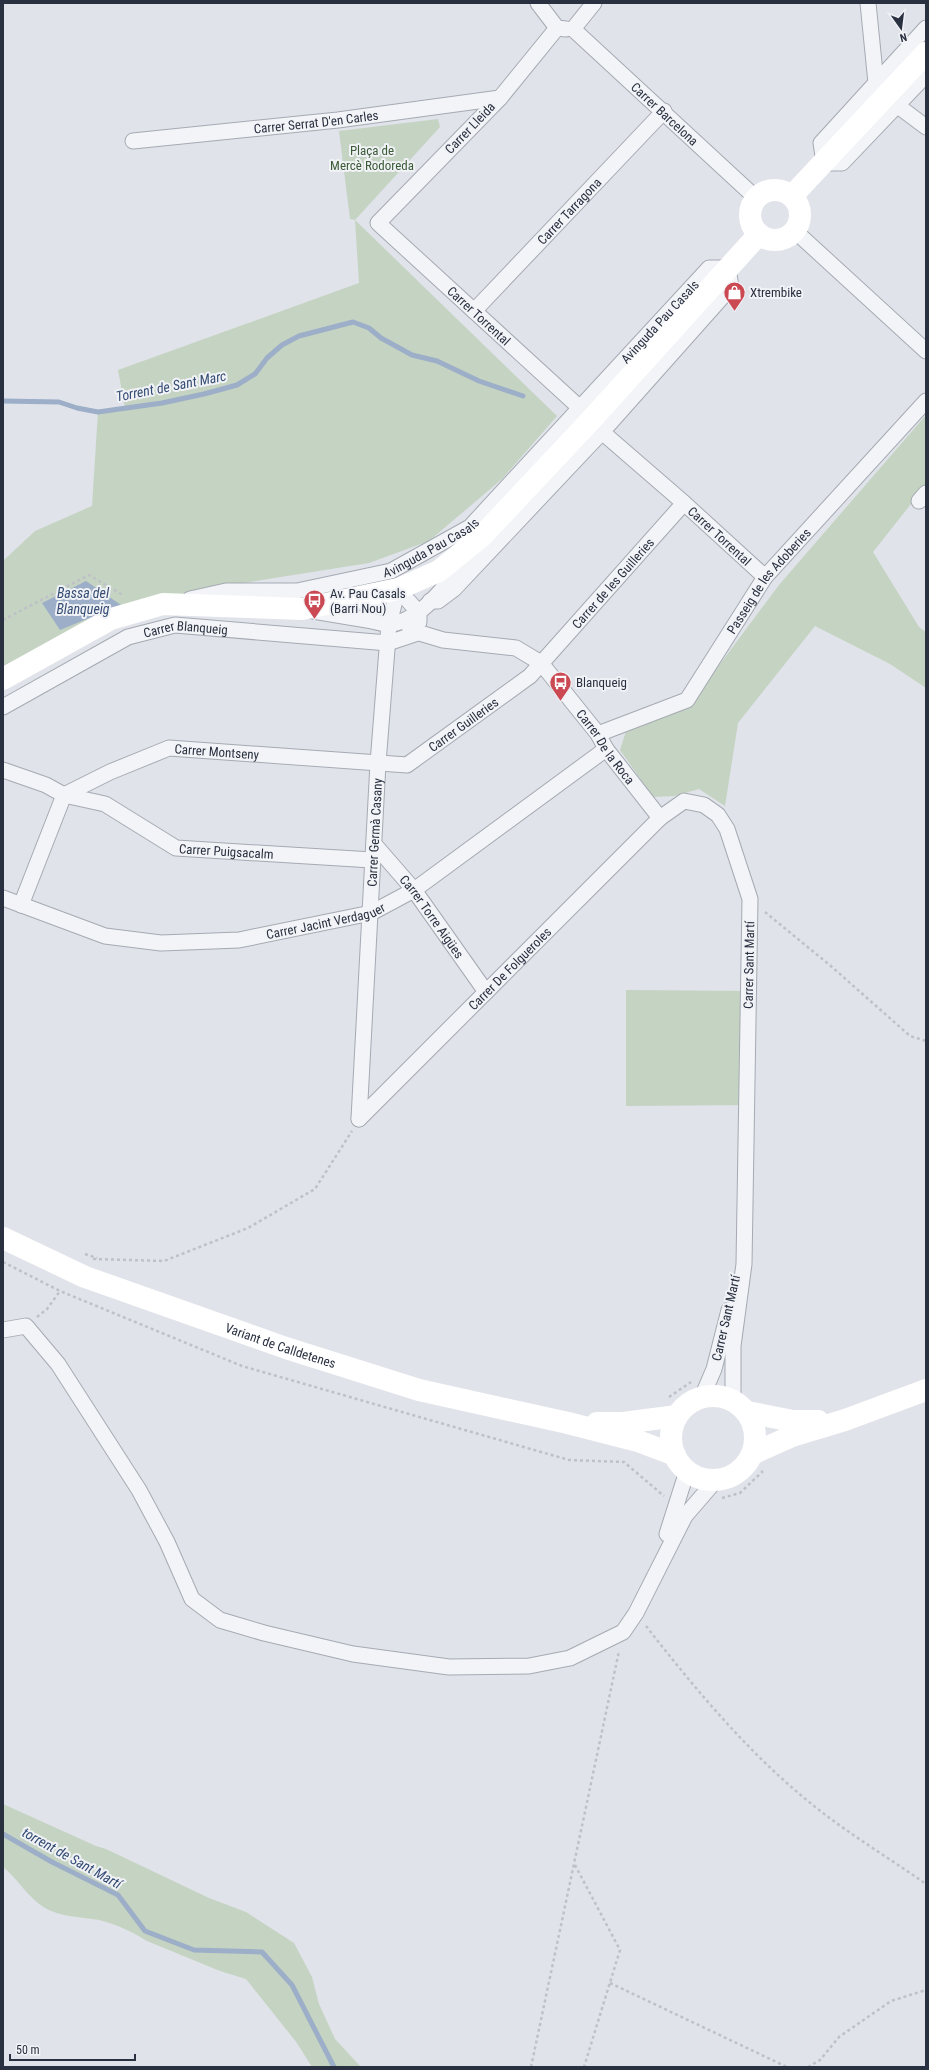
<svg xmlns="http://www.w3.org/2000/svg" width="929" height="2070" font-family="'Roboto Condensed',sans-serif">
<rect width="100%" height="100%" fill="#e0e3e9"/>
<!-- green -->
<path fill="#c5d3c2" d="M438,119L440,127L355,220L557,416L502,479L429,541L369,563L225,586L111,619L3,679V561L35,531L92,506L98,412L125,408L118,370L359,283L355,220L350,219L339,131Z
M926,415V485L873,552L919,627L926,632V688L890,664L815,626L738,723L725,806L699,789L674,796L653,797L620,750L626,731L691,703L779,585Z
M626,990L747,991V1105L626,1106Z
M3,1804L96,1846L106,1849L209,1898L246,1912L294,1943L312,1977L319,2004L335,2039L361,2067H312L297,2043L246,1979L220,1971L147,1941C133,1932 116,1924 99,1920C82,1917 60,1917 45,1908C28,1898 18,1879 3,1867Z"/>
<!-- water -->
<path fill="#9caec8" d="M86,581L121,605L60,630L42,603Z"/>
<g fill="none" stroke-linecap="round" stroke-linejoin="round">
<!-- stream -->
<path stroke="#9caec8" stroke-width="5" d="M3,401L59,402L77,408L98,412L162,403L204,394L237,385L255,374L267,358L282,345L299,336L353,322L369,328L381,338L412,355L437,361L479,381L523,396
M3,1834L52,1862L118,1895L145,1931L194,1950L262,1952L292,1985L334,2067"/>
<defs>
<g id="street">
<path d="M538,3L557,28L566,29"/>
<path d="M868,3L876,83"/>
<path id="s1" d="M557,28L500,98L378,223L580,408"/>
<path d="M926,28L821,143L824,163H842L926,75"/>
<path id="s2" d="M573,29L756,198"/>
<path d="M573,29L594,3"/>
<path d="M898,106L926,127"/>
<path id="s3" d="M133,141L338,120L500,98"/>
<path d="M795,231L926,351"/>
<path id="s4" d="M474,311L664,111"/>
<path id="s5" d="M602,432L684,503L765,577"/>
<path d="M919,501L926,493"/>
<path d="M398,589L419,613V622"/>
<path id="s6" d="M190,599L226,591H297L391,571L470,527L709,268H728L731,287L602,432L454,589L438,601H430"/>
<path d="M313,611C331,614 349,617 367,620C374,621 384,625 391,624C423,620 450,580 469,555"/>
<path id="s7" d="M410,630L443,640L516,648L541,663L598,734L606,749L660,818"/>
<path id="s8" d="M3,707L128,637L175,625L388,643L418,633"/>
<path id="s9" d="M598,734L687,700L765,577L926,401"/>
<path id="s10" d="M3,770L46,785L64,795L105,804L176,848L372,860"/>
<path id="s11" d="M64,795L110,772L169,748L407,765L530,676L684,503"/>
<path id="s12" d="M374,844L414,890L486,992"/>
<path id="s13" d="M3,898L105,936L161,943L239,940L371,913L414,890L606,749"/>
<path d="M21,905L64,795"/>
<path id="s14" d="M359,1119L660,818L684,801L704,805L718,815L727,829L750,899L744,1264L733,1346V1400"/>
<path id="s15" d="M359,1119L378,763L389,624L398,589"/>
<path d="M3,1330L26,1326L58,1364L139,1490L167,1542L192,1599L220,1620L264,1633L353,1654L449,1667L529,1666L570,1658L623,1632L636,1613L685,1516L716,1480"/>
<path d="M702,1397L714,1369L729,1310"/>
<path d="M667,1534L687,1471"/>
</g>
</defs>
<!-- street casing -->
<use href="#street" stroke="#a5aab3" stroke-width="17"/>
<!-- path -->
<path stroke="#bec1c7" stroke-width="2.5" stroke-dasharray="3 3" stroke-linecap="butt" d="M3,620L89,575L123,595
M765,912L832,967L910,1036L926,1041
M85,1254L97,1258
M93,1259L164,1261L248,1228L315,1189L352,1131
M3,1262L60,1291L242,1366L569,1460L624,1462L664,1496
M37,1317L47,1309L60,1291
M669,1397L691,1382
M722,1498L740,1493L763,1471
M646,1626C696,1690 749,1754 814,1806C849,1834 889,1858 926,1884
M575,1865L620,1950L584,2067
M610,1983L787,2067
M531,2067L619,1651
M808,2067L820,2060L839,2037L891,2001L926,1990"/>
<!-- street -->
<use href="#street" stroke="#f3f4f7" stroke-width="15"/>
<!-- secondary -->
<g stroke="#fff" stroke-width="22">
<circle cx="775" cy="215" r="25"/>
<path d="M792,196L926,53"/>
<path d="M3,679L111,619L163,604L302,609L398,589L439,571L482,536L591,420L759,234"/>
<path id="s16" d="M3,1238L85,1277L286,1348L419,1390L568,1423L638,1441L675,1455"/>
<circle cx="713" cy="1438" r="42"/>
<path d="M747,1412L793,1421H818"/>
<path d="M597,1423H623L677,1416"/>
<path d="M752,1454L792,1436L845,1420L926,1390"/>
</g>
</g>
<!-- icons -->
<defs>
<symbol id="shop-pin" viewBox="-11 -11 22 30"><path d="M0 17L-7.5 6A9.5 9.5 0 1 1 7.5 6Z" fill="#cb4952" stroke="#f0f2f6"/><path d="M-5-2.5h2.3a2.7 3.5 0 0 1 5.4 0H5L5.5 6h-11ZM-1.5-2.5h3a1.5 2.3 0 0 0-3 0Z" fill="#fff"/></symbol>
<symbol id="bus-pin" viewBox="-11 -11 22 30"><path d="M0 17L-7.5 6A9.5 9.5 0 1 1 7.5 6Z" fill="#cb4952" stroke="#f0f2f6"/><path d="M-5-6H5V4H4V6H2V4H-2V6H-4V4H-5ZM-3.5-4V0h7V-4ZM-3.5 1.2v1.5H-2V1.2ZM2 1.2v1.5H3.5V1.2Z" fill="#fff"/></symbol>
</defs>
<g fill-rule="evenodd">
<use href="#shop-pin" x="722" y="280" width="25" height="34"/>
<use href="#bus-pin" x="302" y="588" width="25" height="34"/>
<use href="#bus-pin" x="548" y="670" width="25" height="34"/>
</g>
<g text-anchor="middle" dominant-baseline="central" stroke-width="4" stroke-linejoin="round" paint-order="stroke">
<!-- street labels -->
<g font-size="13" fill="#293040" stroke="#f0f2f6">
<text stroke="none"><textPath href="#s2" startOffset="125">Carrer Barcelona</textPath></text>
<text stroke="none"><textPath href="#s3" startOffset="184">Carrer Serrat D'en Carles</textPath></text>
<text transform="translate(470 128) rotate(-46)">Carrer Lleida</text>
<text stroke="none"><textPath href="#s4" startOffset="138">Carrer Tarragona</textPath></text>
<text stroke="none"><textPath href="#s1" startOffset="402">Carrer Torrental</textPath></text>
<text stroke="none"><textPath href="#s6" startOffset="574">Avinguda Pau Casals</textPath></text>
<text stroke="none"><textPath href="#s5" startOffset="157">Carrer Torrental</textPath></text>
<text stroke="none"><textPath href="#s6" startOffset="250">Avinguda Pau Casals</textPath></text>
<text stroke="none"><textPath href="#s9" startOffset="240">Passeig de les Adoberies</textPath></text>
<text stroke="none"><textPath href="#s11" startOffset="630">Carrer de les Guilleries</textPath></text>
<text stroke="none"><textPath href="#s8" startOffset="202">Carrer Blanqueig</textPath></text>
<text stroke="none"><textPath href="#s11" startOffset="423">Carrer Guilleries</textPath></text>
<text stroke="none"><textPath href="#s7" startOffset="243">Carrer De la Roca</textPath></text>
<text stroke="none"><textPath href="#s11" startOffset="163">Carrer Montseny</textPath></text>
<text stroke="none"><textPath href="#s15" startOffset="287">Carrer Germà Casany</textPath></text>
<text stroke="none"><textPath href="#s10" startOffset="242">Carrer Puigsacalm</textPath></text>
<text stroke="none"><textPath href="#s12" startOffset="93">Carrer Torre Aigües</textPath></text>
<text stroke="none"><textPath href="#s13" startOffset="332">Carrer Jacint Verdaguer</textPath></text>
<text transform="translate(749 965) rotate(-89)">Carrer Sant Martí</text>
<text stroke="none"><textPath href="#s14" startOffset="213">Carrer De Folgueroles</textPath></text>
<text transform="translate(726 1318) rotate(-77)">Carrer Sant Martí</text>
<text stroke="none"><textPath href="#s16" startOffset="298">Variant de Calldetenes</textPath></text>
</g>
<!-- park labels -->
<g font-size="13" fill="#3b5b37" stroke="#f0f2f6">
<text x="372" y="150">Plaça de<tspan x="372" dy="15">Mercè Rodoreda</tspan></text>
</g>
<!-- poi labels -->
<g font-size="13" fill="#293040" stroke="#f0f2f6" text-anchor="start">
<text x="750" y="292">Xtrembike</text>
<text x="330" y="593">Av. Pau Casals<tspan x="330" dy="15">(Barri Nou)</tspan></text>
<text x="576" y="682">Blanqueig</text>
</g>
<!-- water labels -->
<g font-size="14" font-style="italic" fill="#344c73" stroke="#f0f2f6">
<text transform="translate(171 386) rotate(-11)">Torrent de Sant Marc</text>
<text x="83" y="593">Bassa del<tspan x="83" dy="16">Blanqueig</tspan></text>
<text transform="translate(72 1858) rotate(29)">torrent de Sant Martí</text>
</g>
</g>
<!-- border -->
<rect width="929" height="2070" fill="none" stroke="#293040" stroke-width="8"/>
<!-- north arrow -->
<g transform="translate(901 28) rotate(166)" stroke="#f0f2f6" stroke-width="3" paint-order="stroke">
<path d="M0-3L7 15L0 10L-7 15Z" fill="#293040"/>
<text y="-6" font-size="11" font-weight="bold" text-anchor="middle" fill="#293040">N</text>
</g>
<!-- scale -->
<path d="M10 2054v6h125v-6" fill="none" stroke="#293040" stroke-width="2"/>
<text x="16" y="2054" font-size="12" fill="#293040" stroke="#f0f2f6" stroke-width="3" paint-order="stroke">50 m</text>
</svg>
